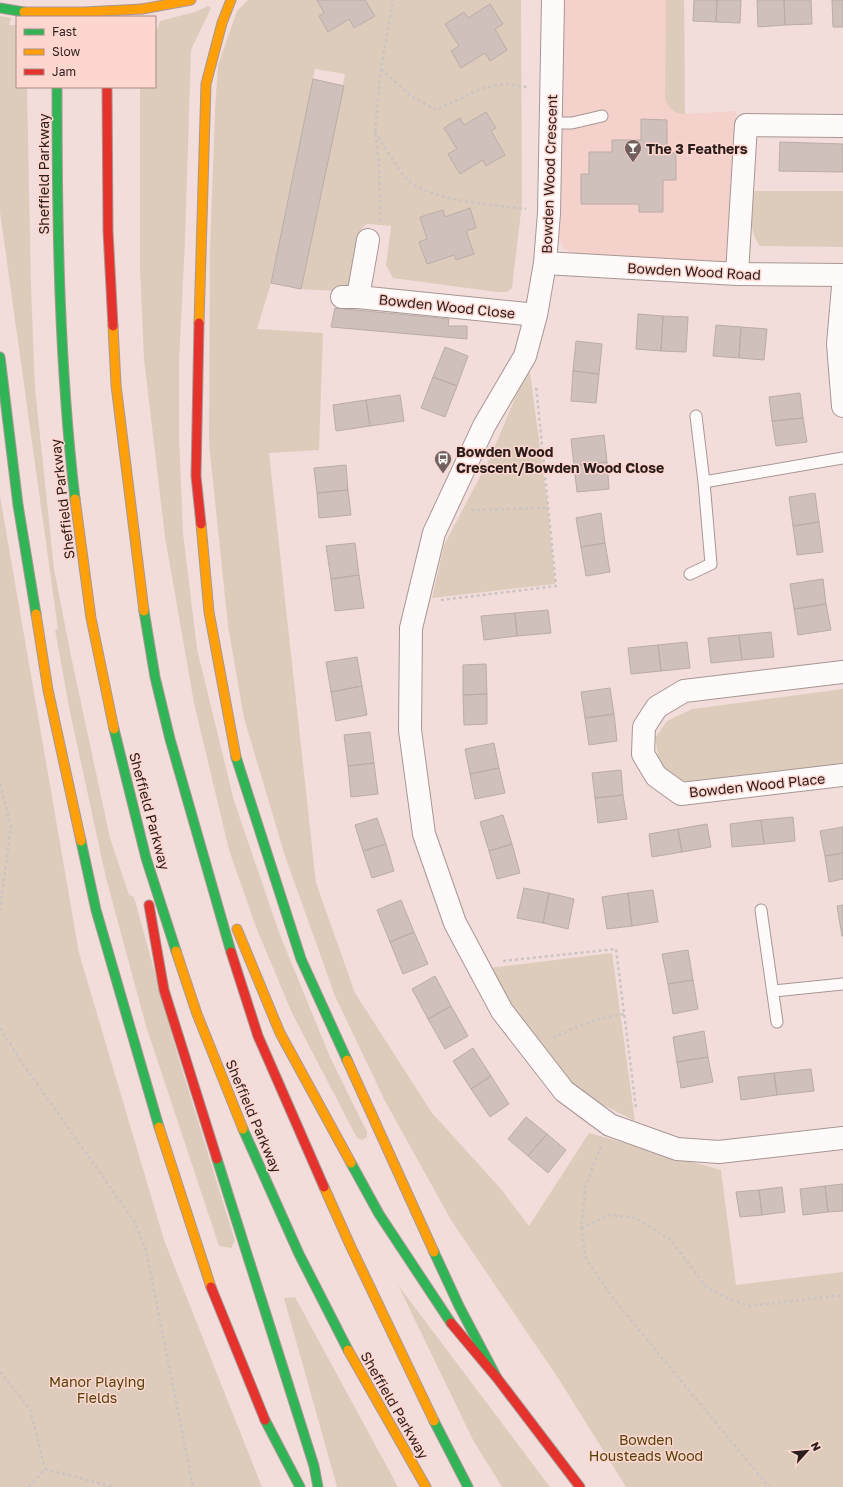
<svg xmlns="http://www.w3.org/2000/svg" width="843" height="1487" font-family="'Golos Text',sans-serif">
<rect width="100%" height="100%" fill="#f2ddda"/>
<!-- built -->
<path fill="#f4d1cb" d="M562,0H684L685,114L736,111L733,257L713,267L581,258L565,249L556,237Z"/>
<!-- green -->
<path fill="#dcb" fill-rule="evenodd" d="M248,0H317L324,13L319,16L328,32L349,19L355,28L375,16L365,0H521L522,203L512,288L507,292H497L393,278L386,265L391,226L367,224L362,228L352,292L301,289L345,74L315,69L271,283L257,329L323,333L319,450L269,453L316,883L355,993L432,1113L500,1188L529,1226L589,1133L721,1170L736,1285L843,1272V1487H626L560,1381L451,1220L385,1101L335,996L285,856L244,718L228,626L209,443L210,249L215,110L218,65L237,11ZM490,4L503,24L495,29L507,50L490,61L485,53L461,68L451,51L459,46L445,24L464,12L468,18ZM486,112L496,128L491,131L505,155L487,166L483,160L448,154L457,149L444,128L464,125ZM470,209L476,228L466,231L474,254L456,260L454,255L419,242L427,239L420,217L443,210L445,217Z
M666,0H684L685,114C674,114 669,108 665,99Z
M208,6L211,8L191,50L185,240L179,362V437L183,533L197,649L234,801L280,935L330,1057L367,1132V1137L362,1140L357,1138L292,1013L256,927L229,850L194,703L165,537L144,359L140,268V87H155V28H158L160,21L198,11Z
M0,16L11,18L9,25H17V87H27L31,287L35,388L54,569L71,656L110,838L129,895L134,897L177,1053L235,1241L231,1248L219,1246L146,1026L106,878L70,712L55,630L58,629L0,212Z
M752,191H843V247L760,246C748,230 751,210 752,191Z
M529,365L548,508L555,584L432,598L444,545L490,458Z
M0,496L79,953L164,1240L262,1487H0Z
M843,689V765L686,783L660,765L655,738L667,721L692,709Z
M612,953L635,1121L574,1090L527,1033L489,968Z
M398,1285L550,1487H502L473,1440Z
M295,1297L398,1487H337L284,1298Z"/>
<!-- building -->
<path fill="#cfc0bb" stroke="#baaca7" d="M317,0H365L375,16L354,28L349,19L328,32L319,16L324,13Z
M694,0H717L716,22L693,21Z
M717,0H741L740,23L716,22Z
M757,0H784L785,25L758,27Z
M784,0H811L812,24L785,25Z
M832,0H843V27H833Z
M490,4L503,24L495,29L507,50L490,61L485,53L461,68L451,51L459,46L445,24L464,12L468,18Z
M313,79L344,86L301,289L271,283Z
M486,112L496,128L491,131L505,155L486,166L483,160L460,174L448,154L457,149L444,128L460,118L464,125Z
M641,119L667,120V153H676V180H663V212H639V204H581V174H589V152H612V140H641Z
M780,142L843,144V172L779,171Z
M470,208L476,228L466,231L474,254L456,260L454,255L427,264L419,242L427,239L420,217L443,210L445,217Z
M335,308L449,319L448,326H467V339L331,327Z
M638,314L663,316L661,351L636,349Z
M663,316L688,317L686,352L661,351Z
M716,325L741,327L739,358L713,356Z
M741,327L767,329L764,360L739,358Z
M576,341L602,344L599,374L573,371Z
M445,347L468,356L457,386L433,377Z
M573,371L599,374L596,403L571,401Z
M433,377L457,386L445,417L421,408Z
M800,393L803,418L772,421L769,397Z
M400,395L404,421L370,426L366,400Z
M366,400L370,426L336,431L333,405Z
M803,418L807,442L776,446L772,421Z
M604,435L607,462L574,466L571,439Z
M607,462L609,489L577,492L574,466Z
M346,465L348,490L317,493L314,468Z
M348,490L351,515L319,518L317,493Z
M815,493L819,522L793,526L789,497Z
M601,513L605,543L581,547L576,518Z
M819,522L823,552L797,555L793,526Z
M355,543L359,575L331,579L326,546Z
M605,543L610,572L586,576L581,547Z
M359,575L364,608L335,611L331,579Z
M823,579L826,604L794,609L790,584Z
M826,604L831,630L798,635L794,609Z
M548,610L551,633L517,636L515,613Z
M515,613L517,636L484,640L481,616Z
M771,632L774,657L742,660L739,635Z
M739,635L742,660L711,663L708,638Z
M687,642L690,668L661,671L658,645Z
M658,645L661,671L631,674L628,648Z
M357,657L362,686L331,692L326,662Z
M486,664L487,694L463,695V665Z
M362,686L367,715L336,721L331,692Z
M610,688L614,714L585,718L581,692Z
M487,694V724L464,725L463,695Z
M614,714L617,741L589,745L585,718Z
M370,732L374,763L348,766L344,735Z
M494,743L499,768L470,774L465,749Z
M374,763L378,794L351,797L348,766Z
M499,768L505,793L475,799L470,774Z
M621,770L623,795L595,798L592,773Z
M623,795L627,819L598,823L595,798Z
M503,815L512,844L489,851L480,822Z
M793,817L795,841L764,844L761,820Z
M377,818L386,844L363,851L355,825Z
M761,820L764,844L732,847L730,824Z
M707,824L711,847L682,852L678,829Z
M843,827V853L825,856L820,831Z
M678,829L682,852L652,857L649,834Z
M386,844L394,871L372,878L363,851Z
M512,844L520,873L497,879L489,851Z
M843,853V879L829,882L825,856Z
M524,888L549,893L543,923L517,918Z
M653,890L658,922L632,926L628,893Z
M549,893L574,899L568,929L543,923Z
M628,893L632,926L607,929L602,897Z
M401,900L414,932L390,942L377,910Z
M843,905V936H842L837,906Z
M414,932L428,964L403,974L390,942Z
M688,950L693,980L668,984L662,954Z
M435,976L451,1006L428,1019L412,989Z
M693,980L698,1009L673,1014L668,984Z
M451,1006L468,1036L445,1049L428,1019Z
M704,1031L708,1057L677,1062L673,1037Z
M473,1048L491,1076L471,1089L453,1061Z
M708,1057L713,1082L681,1088L677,1062Z
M811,1069L814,1091L777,1095L774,1073Z
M774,1073L777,1095L741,1100L738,1077Z
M491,1076L509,1104L490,1117L471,1089Z
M526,1117L547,1134L528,1156L508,1139Z
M547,1134L566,1150L548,1173L528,1156Z
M843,1184V1211L828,1212L825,1186Z
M825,1186L828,1212L803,1215L800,1189Z
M782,1187L785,1212L762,1215L759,1190Z
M759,1190L762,1215L740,1217L736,1192Z"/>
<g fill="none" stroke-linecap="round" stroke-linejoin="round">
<defs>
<path id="lane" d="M551,123H572L602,116
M704,482L843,458
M690,574L711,564L704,482L696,416
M761,910L777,1022
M774,991L843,984"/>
<path id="street" d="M553,0L549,213L545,263L536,315L525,356L484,426L434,533L411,628L410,730L424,834L455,923L502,1011L564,1091L610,1125L677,1149L719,1152L843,1138
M545,263L737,274L843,275
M737,274L746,125L843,126
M843,287L838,344L843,406
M342,297H358L536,315
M358,297L368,240
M843,672L684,691L657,707L644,727L643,754L656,776L681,794L843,775"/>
<path id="fast" d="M0,8L24,12
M57,87C57,225 59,362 75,499
M0,357L18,505L36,614
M144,611L155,677L170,739L231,952
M114,729L146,858L176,951
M236,757L301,959L347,1060
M81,841L96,910L159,1127
M243,1129L299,1254L348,1350
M217,1159L314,1466L318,1487
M351,1163L379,1214L451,1323
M434,1252L459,1306L497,1378
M265,1420L300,1487
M434,1421L468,1487"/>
<path id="slow" d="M142,9L191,0
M199,323L206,84L222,23L231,0
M113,326L116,385L144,611
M75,499L91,618L114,729
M201,524L209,612L236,757
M36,614L48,690L81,841
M237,929L280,1033L351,1163
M176,951L197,1014L243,1129
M347,1060L434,1252
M159,1127L211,1287
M324,1187L350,1245L434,1421
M348,1350L426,1487"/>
<path id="jam" d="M107,87L108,231L113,326
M199,323L196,476L201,524
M149,905L164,990L217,1159
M231,952L258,1036L324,1187
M211,1287L265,1420
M451,1323L497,1378L580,1487"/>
</defs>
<!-- lane casing -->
<use href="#lane" stroke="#a79794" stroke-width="13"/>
<!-- street casing -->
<use href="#street" stroke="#a79794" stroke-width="24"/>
<!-- fast casing -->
<use href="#fast" stroke="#a79794" stroke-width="11"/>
<!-- slow casing -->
<use href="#slow" stroke="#a79794" stroke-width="11"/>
<!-- jam casing -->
<use href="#jam" stroke="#a79794" stroke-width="11"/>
<!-- path -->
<path stroke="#cbc4c3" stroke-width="2.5" stroke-dasharray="3 3" stroke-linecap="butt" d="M381,69L411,96L436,110L483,88L504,84L528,87
M375,132C384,145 397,169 408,180C430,201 495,205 526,209
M380,221L379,163L375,131L381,68L393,0
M471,510L548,508
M441,600L556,586L536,385
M0,784L11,826L0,910
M503,961L616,949L636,1108
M0,1028L23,1064L134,1221L146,1250L193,1487
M553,1038C577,1026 598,1018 624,1014
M601,1146L586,1185L581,1228L586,1259L615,1301L769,1487
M581,1228L610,1215L636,1218L671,1240L706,1287L729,1299L750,1306L843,1295
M0,1372L30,1409L45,1469
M29,1487L45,1469L115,1487"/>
<!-- lane -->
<use href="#lane" stroke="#fdfaf9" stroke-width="11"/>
<!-- street -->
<use href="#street" stroke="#fdfaf9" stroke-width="22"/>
<!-- fast -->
<use href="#fast" stroke="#30b455" stroke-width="9"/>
<!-- slow -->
<use href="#slow" stroke="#ff9f0a" stroke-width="9"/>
<!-- jam -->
<use href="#jam" stroke="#e5322d" stroke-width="9"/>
<defs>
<path id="slow-bridge" d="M24,12H84L142,9"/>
</defs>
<!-- slow-bridge casing -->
<use href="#slow-bridge" stroke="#a79794" stroke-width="11" stroke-linecap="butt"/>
<!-- slow-bridge -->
<use href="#slow-bridge" stroke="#ff9f0a" stroke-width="9"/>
</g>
<!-- icons -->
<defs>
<symbol id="bar-pin" viewBox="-11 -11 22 30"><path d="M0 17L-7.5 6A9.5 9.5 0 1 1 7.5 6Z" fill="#71605e" stroke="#fdd6cf"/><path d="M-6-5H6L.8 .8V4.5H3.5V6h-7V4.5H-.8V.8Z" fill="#fff"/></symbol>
<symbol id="bus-pin" viewBox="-11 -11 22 30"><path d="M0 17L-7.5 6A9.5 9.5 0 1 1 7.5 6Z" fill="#71605e" stroke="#fdd6cf"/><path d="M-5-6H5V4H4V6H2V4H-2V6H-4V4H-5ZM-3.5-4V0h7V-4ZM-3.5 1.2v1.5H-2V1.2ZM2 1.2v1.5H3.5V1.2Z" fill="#fff"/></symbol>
</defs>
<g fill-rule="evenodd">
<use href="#bar-pin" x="623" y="138" width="20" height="27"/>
<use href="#bus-pin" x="433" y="449" width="20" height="27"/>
</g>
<g text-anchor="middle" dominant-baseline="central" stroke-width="3" stroke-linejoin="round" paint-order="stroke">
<!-- poi labels -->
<g font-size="14" font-weight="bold" fill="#2b1d1b" stroke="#fdd6cf" text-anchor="start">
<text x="646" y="148">The 3 Feathers</text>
<text x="456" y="451">Bowden Wood<tspan x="456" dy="16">Crescent/Bowden Wood Close</tspan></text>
</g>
<!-- street labels -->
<g font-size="14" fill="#2b1d1b" stroke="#fdd6cf">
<text transform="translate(43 174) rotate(-90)">Sheffield Parkway</text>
<text transform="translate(549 174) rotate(-88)">Bowden Wood Crescent</text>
<text transform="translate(694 271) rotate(3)">Bowden Wood Road</text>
<text transform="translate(447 306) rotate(6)">Bowden Wood Close</text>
<text transform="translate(62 499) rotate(-97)">Sheffield Parkway</text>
<text transform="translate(757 785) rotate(-6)">Bowden Wood Place</text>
<text transform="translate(150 811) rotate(75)">Sheffield Parkway</text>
<text transform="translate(254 1116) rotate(67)">Sheffield Parkway</text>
<text transform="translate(395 1405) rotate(60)">Sheffield Parkway</text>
</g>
<!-- park labels -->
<g font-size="14" fill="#544106" stroke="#fdd6cf">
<text x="97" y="1381">Manor Playing<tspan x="97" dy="16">Fields</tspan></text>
<text x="646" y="1439">Bowden<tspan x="646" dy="16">Housteads Wood</tspan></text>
</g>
</g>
<!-- legend -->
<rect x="16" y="16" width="140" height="72" fill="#fdd6cf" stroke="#a98c87"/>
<rect x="24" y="29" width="20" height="6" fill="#30b455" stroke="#a98c87"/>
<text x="52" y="36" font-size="12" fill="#2b1d1b">Fast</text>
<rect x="24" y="49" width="20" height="6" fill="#ff9f0a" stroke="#a98c87"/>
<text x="52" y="56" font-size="12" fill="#2b1d1b">Slow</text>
<rect x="24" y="69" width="20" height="6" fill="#e5322d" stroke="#a98c87"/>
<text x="52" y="76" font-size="12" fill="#2b1d1b">Jam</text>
<!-- north arrow -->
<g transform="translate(807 1451) rotate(63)" stroke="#fdd6cf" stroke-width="3" paint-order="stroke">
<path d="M0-3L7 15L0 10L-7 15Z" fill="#2b1d1b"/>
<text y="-6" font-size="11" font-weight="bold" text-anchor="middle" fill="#2b1d1b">N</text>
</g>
</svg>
